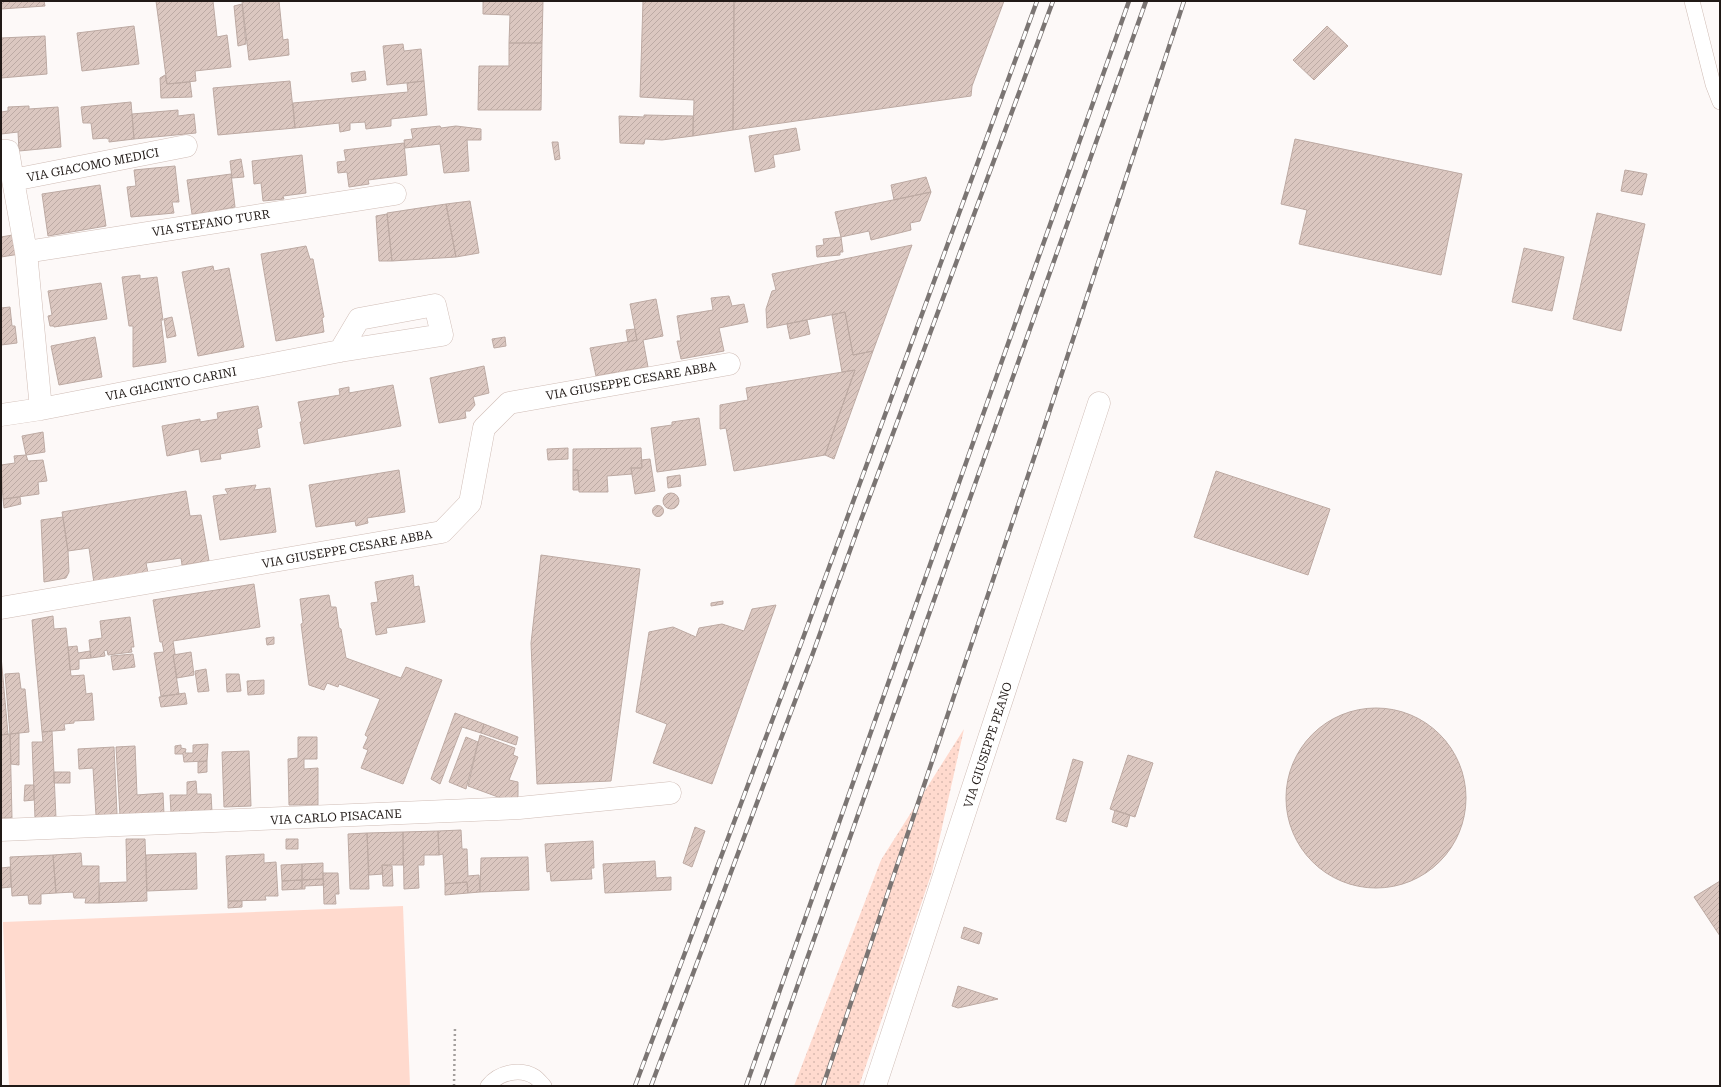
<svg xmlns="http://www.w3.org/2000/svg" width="1721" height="1087" font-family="'Roboto Serif',serif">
<defs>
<pattern id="grass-dots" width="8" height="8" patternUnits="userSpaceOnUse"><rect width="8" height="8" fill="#ffdace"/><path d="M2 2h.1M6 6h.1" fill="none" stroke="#dabab0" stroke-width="1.8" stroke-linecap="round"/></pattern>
<pattern id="building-hatch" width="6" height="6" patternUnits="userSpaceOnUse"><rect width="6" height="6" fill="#dbc7c0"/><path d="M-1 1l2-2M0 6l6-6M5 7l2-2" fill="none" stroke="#bcaaa4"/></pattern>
</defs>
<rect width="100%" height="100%" fill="#fdf9f8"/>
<!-- grass -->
<path fill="url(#grass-dots)" d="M964,729L932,872L859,1086H794L881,860Z"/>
<!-- garden -->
<path fill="#ffdace" d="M403,906L410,1086H9L3,922Z"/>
<!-- building -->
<path fill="url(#building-hatch)" stroke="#bdaaa3" d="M1,1H44L45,6L1,9Z
M156,1H213L217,37L227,35L231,67L195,71L196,81L167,84Z
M242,1H279L283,40L288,39L289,55L249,60Z
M483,1H543L542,43H509L510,15L483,14Z
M643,1H734L733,130L693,136L694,100L640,97Z
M734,1H1004L972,86L971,96L733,130Z
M242,4L246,44L238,46L234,6Z
M134,26L139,64L82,71L77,33Z
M1327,26L1348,46L1314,80L1293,60Z
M45,36L47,74L1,78V38Z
M509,43H542L541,110H478L479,66H509Z
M403,44L404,51L421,49L424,81L387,85L383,46Z
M365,71L366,80L352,82L351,73Z
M165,75L167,84L190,82L192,97L161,98L160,78Z
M290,81L295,128L218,135L213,88Z
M424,81L427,115L391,119V126L366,129L365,122L350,123V130L340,132L339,123L295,128L293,103L408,92L407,83Z
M131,102L134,139L109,142V138L107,139V138L93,139L91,123H83L81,107Z
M29,106V109L58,107L61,147L19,151L18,132L1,134V112L8,111V107Z
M178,110V116L194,114L196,133L134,139L132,114Z
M644,115L693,116V136L662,140L645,139L644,144L620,143L619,116L644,117Z
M440,126L441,128L456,126L481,129V140H467L469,171L444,173L440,144L405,148L404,140L413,139L411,129Z
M796,128L800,150L773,155L775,167L755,172L749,136Z
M1295,139L1462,174L1441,275L1299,244L1307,210L1281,204Z
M552,142H558L560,159L555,160Z
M404,143L407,175L368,180L369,184L349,187L347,172L338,173L337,162L346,161L344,150Z
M302,155L306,193L283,196L284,199L263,201L261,183L254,184L252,161Z
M241,159L244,177L232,178L230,161Z
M175,166L179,202H172L174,213L131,217L127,187L136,186L134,170Z
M1625,170L1647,174L1642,195L1621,191Z
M231,174L235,207L219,210V211L192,214L187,180Z
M926,177L931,192L894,200L891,185Z
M100,185L106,226L48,236L42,194Z
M931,192L920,221L910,223L911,230L871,240L869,231L841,237L835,212Z
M470,201L479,253L456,257L446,204Z
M446,204L456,257L392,261L387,213Z
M1597,213L1645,224L1621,331L1573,319Z
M387,214L392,261H379L376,216Z
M18,234L20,254L1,257V237Z
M841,237L843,252H840V255L817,257L816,246L824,245L823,239Z
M912,245L873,351L853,355L845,312L767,328L766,309L772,291L776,290L772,274Z
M306,246L310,259H313L324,317L322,318L324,332L276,341L261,254Z
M1524,248L1564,257L1552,311L1512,302Z
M213,266L214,271L229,268L244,347L198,356L182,272Z
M140,275V279L157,277L163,320H161L166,362L133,367V326H129L122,277Z
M101,283L107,319L54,327V326H50L48,316L52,315L48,291Z
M729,296L732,306L744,304L748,322L719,328L724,351L681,359L677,341H681L677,316L713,310L711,298Z
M656,299L663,336L643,340L648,367L627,370L628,374L618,376L617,372L596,376L590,348L637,340L630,304Z
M10,307L12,326H15L17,343L1,345V308Z
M845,312L853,355L873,351L834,459L825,455L855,370L842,372L832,315Z
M172,317L176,336L167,338L164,319Z
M807,320L810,334L790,339L787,324Z
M635,329L637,340L628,342L626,330Z
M95,337L102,377L59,385L51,346Z
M505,337L506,346L494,348L492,339Z
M484,366L489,393L473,397L475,405L470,411H465L466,418L439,423L430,378Z
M855,370L825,455L734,471L726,428L720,429V405L748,400L746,388Z
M393,385L401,426L304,444L300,422H302L298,402L340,395L339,389L349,387V393Z
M258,406L262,427L257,429L260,447L220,454L221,459L201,462L199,449L167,456L162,426L200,419V422L218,419L217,413Z
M699,418L706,465L657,472L651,428L672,425V422Z
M43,432L45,452L26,455L22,436Z
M568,448V459L548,460L547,449Z
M641,448L642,468H631L632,474L607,476L608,492H579L578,470H573V449Z
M26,455L28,461L43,460L47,481L38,482L39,494L3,499L1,465L15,463L14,456Z
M650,459L655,491L635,494L631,468H642L641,460Z
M399,470L405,512L367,518L368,523L356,526L355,521L316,527L309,485Z
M573,470H578L579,490H573Z
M1216,471L1330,509L1308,575L1194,537Z
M680,475L681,486L668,488L667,477Z
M256,485L254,490L270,488L276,532L220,540L213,496L228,494L225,489Z
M186,491L190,516L201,515L209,561L182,565L181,558L146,563L148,573L94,583L89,548L68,551L62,512Z
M663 501a8 8 0 1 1 16 0a8 8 0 1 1-16 0Z
M20,497L21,504L4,508L3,499Z
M652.5 511a5.5 5.5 0 1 1 11 0a5.5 5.5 0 1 1-11 0Z
M63,517L68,551L69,572L66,578L44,582L41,520Z
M541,555L640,569L611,781L537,784L531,643Z
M413,575L414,587L419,586L425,622L386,628L387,633L376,635L371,603L378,602L375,582Z
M254,584L260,627L173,641L175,654L173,655L179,694L161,696L154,653L164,652L162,642H160L153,600Z
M329,595L331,607H336L339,628L341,629L346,658L401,678L406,667L442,680L403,784L361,768L368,750L363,748L368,737L365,735L380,699L339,684L338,687L327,683L324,690L309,685L301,624L303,623L300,599Z
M723,601V604L711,606V603Z
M776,605L712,784L653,763L667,724L636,712L649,632L673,627L696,637L699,628L722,624L744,631L752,609Z
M53,616L54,629L66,628L71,676L84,675L86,694L92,693L94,720L74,721V723L64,724L65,730L42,732L32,620Z
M130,617L134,647H131L132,652L108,655L107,650L104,651L105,656L91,658L89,640L102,638L100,621Z
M274,637V644L267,645L266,638Z
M77,646L78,653L90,651L91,658L79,659V669L70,670L68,647Z
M191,652L194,675L177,678L173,655Z
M133,654L135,667L113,670L111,656Z
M1,656L8,734L1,735Z
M206,669L209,691L198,692L195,671Z
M19,673L21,689H25L29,732L10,734L5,674Z
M226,674H239L241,691L227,692Z
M264,680V694L248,695L247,681Z
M185,693L187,704L161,707L159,697Z
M1286 798a90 90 0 1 1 180 0a90 90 0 1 1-180 0Z
M455,713L484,724L481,733L462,727L440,784L431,779Z
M484,724L518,737L516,745L481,733Z
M52,731L56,818H35L32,742H43L42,732Z
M19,733V765L11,764L10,734Z
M10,734L12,818H1V735Z
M480,735L515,748L513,755L518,757L509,780L518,782V801H509L468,786Z
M298,737H317V759H304V769L318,768V805H289L288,759L298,758Z
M466,737L478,742L466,789L449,782Z
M208,744L207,761L184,762L183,754H175V746L181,745V748L186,749L185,753H193V745Z
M135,746L137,795L163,793L164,815L120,816L116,747Z
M114,747L117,814L96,815L93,768L79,769L78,749Z
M249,751L251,806L224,807L222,752Z
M1128,755L1153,763L1135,817L1110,809Z
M1073,759L1083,762L1066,822L1056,819Z
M207,761V772L198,773V762Z
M54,772H70V783H54Z
M196,781L197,794H211L212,812L171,813L170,795H187V782Z
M25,785H34V800L24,801Z
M1115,810L1130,815L1127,827L1112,822Z
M695,827L705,831L692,867L683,863Z
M461,830L462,849H467L468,876L479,875L480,892L468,893L467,882L445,884L443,854L439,855L438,831Z
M438,831L439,855H424V865H418L419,888L404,889L403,832Z
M403,832V865H382L383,874L369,875L367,833Z
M367,833L369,889H350L348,834Z
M126,839H145L147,901L99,903L100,883L127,882Z
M286,839H298V849H286Z
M593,841L594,868H591L592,879L551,881L550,871L547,872L545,844Z
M81,853L82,866H99V903H85L86,898H74L73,892L56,893L53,855Z
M196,853L197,889L147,891L146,855Z
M264,854V863L276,862L278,896H265L266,900L228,901L226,856Z
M53,855L56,893L41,894V904H29L28,895L12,896L10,857Z
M528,857L529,890L480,892L481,858Z
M655,861L656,878L671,877V890L605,893L603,864Z
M323,863V879L302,880V864Z
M302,864V880L282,881L281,865Z
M382,865L392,866L393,886H383Z
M10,867L11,887L1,888V868Z
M323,873H338L339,894H335L336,904H324Z
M323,879L324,885L305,886V889H302V880Z
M302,880V889L282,890V881Z
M1720,881V936L1694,897Z
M467,882L468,893L445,895V884Z
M228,901H242V907L228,908Z
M964,927L982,933L979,944L961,938Z
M958,986L998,999L958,1008L952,1006Z"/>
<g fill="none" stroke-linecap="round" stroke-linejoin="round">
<defs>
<path id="service" d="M1692,1L1713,84L1720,102
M488,1086C498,1073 520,1067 535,1077C538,1079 541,1083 544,1086"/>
<path id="minor" d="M1,151H8L13,180L186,146
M13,180L26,252L41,409
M26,252L395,194
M1,415L41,409L340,351L442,335L435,305L359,319L340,351
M1,608L442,532L470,503L484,428L509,403L729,364
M1,830L519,808L670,793
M875,1086L1099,403"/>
</defs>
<!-- service casing -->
<use href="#service" stroke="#d0bdb6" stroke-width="16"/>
<!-- minor casing -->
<use href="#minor" stroke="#d0bdb6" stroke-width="23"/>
<!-- path -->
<path stroke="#a49f9d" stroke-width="2.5" stroke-dasharray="2 3" stroke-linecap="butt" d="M454,1086L455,1027"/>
<!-- service -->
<use href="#service" stroke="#fff" stroke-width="15"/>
<!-- minor -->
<use href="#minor" stroke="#fff" stroke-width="22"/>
<defs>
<path id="rail" d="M635,1086L799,649L1037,1
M651,1086L813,653L861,520L1053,1
M746,1086L1129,1
M762,1086L1146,1
M823,1086L1039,443L1184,1"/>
</defs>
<!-- rail casing -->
<use href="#rail" stroke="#7b7573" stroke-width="4.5"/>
<!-- rail -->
<use href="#rail" stroke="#fff" stroke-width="3" stroke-dasharray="9" stroke-linecap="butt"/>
</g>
<g text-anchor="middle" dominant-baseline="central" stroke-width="3.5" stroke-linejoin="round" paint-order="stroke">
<!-- street labels -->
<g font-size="12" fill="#211a17" stroke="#fff">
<text transform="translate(93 165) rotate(-11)">VIA GIACOMO MEDICI</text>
<text transform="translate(211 223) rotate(-9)">VIA STEFANO TURR</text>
<text transform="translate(631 381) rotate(-10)">VIA GIUSEPPE CESARE ABBA</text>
<text transform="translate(171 384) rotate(-11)">VIA GIACINTO CARINI</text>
<text transform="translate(347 549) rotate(-10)">VIA GIUSEPPE CESARE ABBA</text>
<text transform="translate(988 745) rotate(-72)">VIA GIUSEPPE PEANO</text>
<text transform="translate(336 817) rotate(-3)">VIA CARLO PISACANE</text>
</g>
</g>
<!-- border -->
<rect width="1721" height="1087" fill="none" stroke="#211a17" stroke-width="4"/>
</svg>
